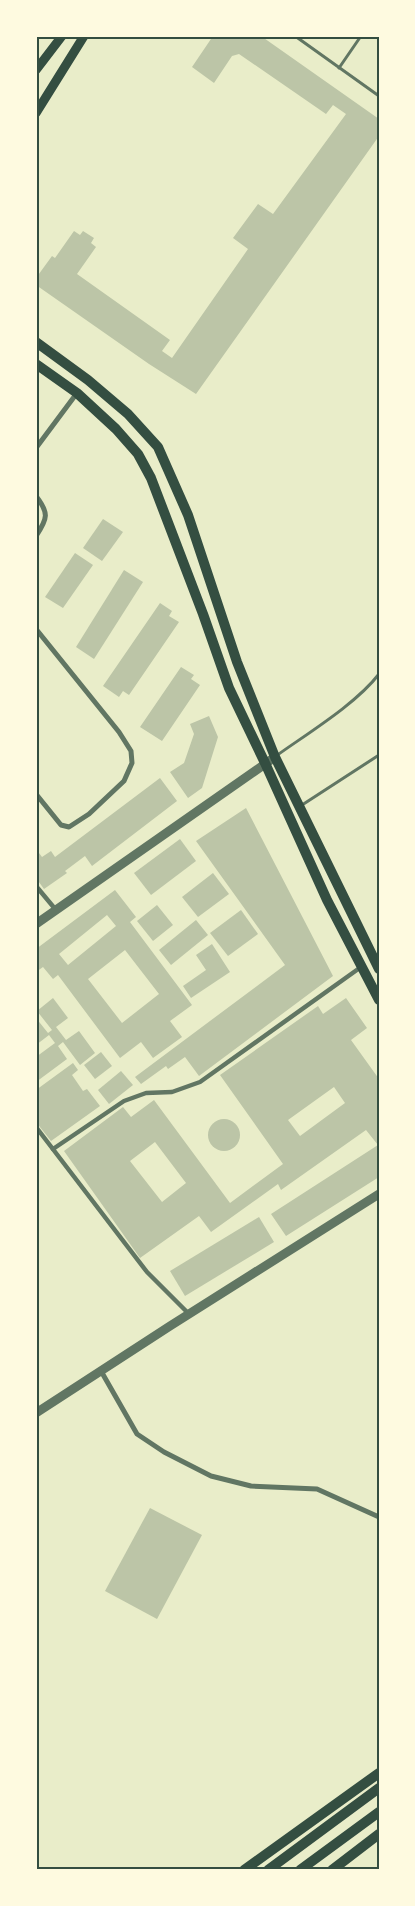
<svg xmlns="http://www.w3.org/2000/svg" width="415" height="1906" font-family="Spectral,serif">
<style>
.building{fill:#bcc5a7;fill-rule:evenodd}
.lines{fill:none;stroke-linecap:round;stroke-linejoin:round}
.service{stroke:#617663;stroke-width:3}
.pedestrian{stroke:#617663;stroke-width:4.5}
.minor{stroke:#617663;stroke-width:5}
.tertiary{stroke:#617663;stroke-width:9}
.secondary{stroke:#344e41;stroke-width:9}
.primary{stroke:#344e41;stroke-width:10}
.neatline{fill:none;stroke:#344e41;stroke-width:2}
</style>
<rect width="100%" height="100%" fill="#e9edc9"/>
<!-- building -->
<g class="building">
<polygon points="213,36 261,36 379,119 379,136 196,394 149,364 36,285 36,278 52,256 55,258 74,231 80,235 83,231 94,238 91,243 96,247 77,274 170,340 162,351 172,358 248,249 233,238 258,204 273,214 346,114 333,105 326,114 239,54 232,56 214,83 192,67"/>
<polygon points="103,519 123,532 102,561 83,548"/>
<polygon points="75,553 93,565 63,608 45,597"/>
<polygon points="124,570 143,582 94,659 76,647"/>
<polygon points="160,603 172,611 169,616 179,622 129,695 123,691 119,697 103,686"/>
<polygon points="181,667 194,675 191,679 200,685 162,741 140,727"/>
<polygon points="209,716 218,737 202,788 188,798 170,772 184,763 194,734 190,724"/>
<polygon points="160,778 177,801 92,866 85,856 65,871 67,873 44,889 36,878 36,849 42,857 51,851 55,857"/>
<polygon points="246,808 333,976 199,1076 185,1057 168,1069 166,1066 141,1084 135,1077 285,965 196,841"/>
<polygon points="180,839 196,861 151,895 134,873"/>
<polygon points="213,873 229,894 198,917 182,897"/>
<path d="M115,890l21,27 -6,5 62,83 -22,16 12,16 -29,21 -12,-16 -21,16 -62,-83 -5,4 -10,-12 -7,5v-23zM107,915l9,11 -48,39 -9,-11zM125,950l34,44 -37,29 -34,-44z"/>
<polygon points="157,905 173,925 153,941 137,921"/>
<polygon points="241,910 258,934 228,956 210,933"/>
<polygon points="196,920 208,935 171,965 159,950"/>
<polygon points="212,944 230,972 191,998 183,986 206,970 196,955"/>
<polygon points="53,998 68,1018 56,1027 66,1040 79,1031 95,1053 80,1065 63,1042 58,1046 67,1059 36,1082 36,1057 55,1043 49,1035 36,1045 36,1018 48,1033 52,1030 37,1011"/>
<path d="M346,998l21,30 -16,12 28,39v98l-93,59 -15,-22 107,-69 -12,-15 -85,60 -3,-6 -67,48 -12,-16 -59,42 -76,-107 59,-44 8,10 23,-17 76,103 53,-39 -63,-89 98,-69 5,8zM334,1087l11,16 -45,33 -12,-16zM155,1142l31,41 -24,19 -32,-41z"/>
<polygon points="101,1052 112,1066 95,1079 84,1065"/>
<polygon points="73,1063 78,1070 72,1075 83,1091 87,1089 100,1106 51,1141 36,1122 36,1090"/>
<polygon points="121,1071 133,1085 109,1104 98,1090"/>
<circle cx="224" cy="1135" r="16"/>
<polygon points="259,1217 274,1242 185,1296 170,1271"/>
<polygon points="150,1508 202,1535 157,1619 105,1591"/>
</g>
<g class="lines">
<!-- service -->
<g class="service">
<polyline points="295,36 379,96"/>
<polyline points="339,68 361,36"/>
<path d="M276,756c32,-23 80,-52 103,-82"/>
<polyline points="302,805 379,755"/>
</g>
<!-- pedestrian -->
<g class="pedestrian">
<polyline points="36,886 56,910"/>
<polyline points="36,1127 147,1272 189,1314"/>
<polyline points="53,1149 124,1101 146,1093 172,1092 200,1082 361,967"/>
</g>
<!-- minor -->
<g class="minor">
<polyline points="36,448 77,393"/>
<path d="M36,496c13,17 12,22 0,40"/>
<polyline points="36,629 119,732 131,751 132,763 124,781 89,814 69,827 61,825 36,794"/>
<polyline points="101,1371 137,1434 164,1452 211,1476 251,1486 317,1489 379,1517"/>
</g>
<!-- tertiary -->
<g class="tertiary">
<polyline points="36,924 275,757"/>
<polyline points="36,1413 170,1326 379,1194"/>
</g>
<!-- secondary -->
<g class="secondary">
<polyline points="36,70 62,36"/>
<polyline points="36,113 84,36"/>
</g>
<!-- primary -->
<g class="primary">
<polyline points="36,342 88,380 128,414 158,447 188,515 237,662 275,757 379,969"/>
<polyline points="36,364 77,393 116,429 138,454 151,478 203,614 229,688 265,763 327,900 379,1000"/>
<polyline points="244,1870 379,1773"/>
<polyline points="268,1870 379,1788"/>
<polyline points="300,1870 379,1812"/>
<polyline points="332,1870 379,1834"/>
</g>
</g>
<!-- border -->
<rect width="415" height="1906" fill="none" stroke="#fefae0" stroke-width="75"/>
<rect x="38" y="38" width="340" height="1830" class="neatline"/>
</svg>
